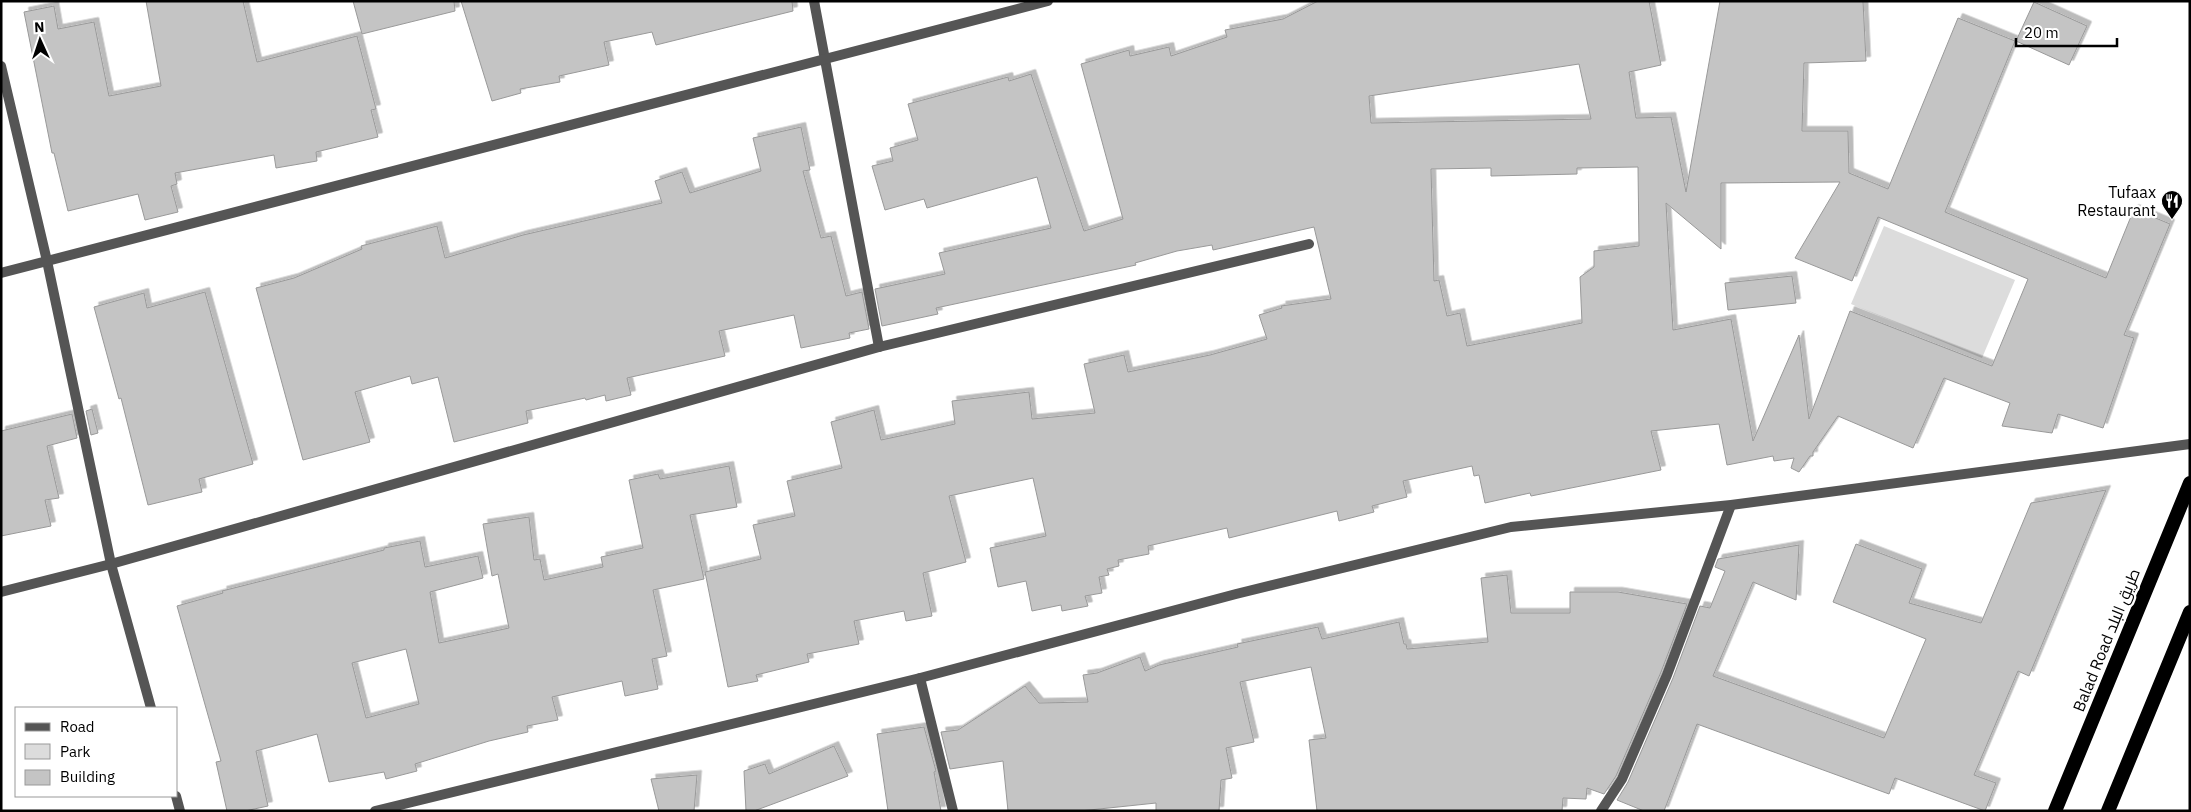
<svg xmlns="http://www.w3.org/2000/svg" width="2191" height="812" font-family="'IBM Plex Sans',Cairo,sans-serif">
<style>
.green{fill:#dcdcdc}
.building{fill:#c4c4c4;stroke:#999;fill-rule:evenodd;filter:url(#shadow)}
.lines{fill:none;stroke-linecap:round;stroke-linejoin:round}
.minor{stroke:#555;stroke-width:10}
.trunk{stroke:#000;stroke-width:14}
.labels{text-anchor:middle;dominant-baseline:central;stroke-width:4.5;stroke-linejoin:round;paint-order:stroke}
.poi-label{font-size:16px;fill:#000;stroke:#fff;text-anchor:end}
.street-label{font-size:16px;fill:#000;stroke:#fff}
</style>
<defs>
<filter id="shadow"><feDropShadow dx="4.5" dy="-4.5" stdDeviation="0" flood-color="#0004"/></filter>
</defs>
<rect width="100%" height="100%" fill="#fff"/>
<!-- green -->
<polygon class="green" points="1884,226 2015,280 1982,358 1851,304"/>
<!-- building -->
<g class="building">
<polygon points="146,1 243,1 257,62 357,36 376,109 371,110 378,137 316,152 317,161 276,168 274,155 175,173 177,184 171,186 178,212 145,220 138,194 68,211 54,153 52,153 24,12 54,6 58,29 94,22 109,96 161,86"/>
<polygon points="353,1 454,1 455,11 362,34"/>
<polygon points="461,1 792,1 793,11 656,45 652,32 604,42 609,65 559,76 560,82 520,89 521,93 492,101"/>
<path d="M1318,1h331l12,64 -32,7 7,46 35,-1 15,75 34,-191h143l3,60 -62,2 -2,68h46l1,42 39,16 70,-171 57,23 -70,171 161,66 28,-69 36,15 -46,111 10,3 -31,90 -45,-14 -6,19 -50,-7 8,-23 -66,-25 -31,70 -75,-32 -25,36v4h-3l-11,16 -8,-4 3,-10 -20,3 -1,-5 -46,9 -8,-41 -68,7 10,39 -130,26 -1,-3 -45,10 -6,-28 -5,1 -2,-10 -69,15 4,16 -35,9 2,6 -35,9 -2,-10 -108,27 -2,-10 -79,18 1,8 -31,6 1,6 -12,3 2,6 -10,2 3,16 -17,3 3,10 -26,5 -1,-6 -29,6 -6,-30 -28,6 -8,-39 56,-12 -13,-58 -84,18 17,66 -43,11 9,43 -26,5 -2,-10 -50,10 5,23 -52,10 2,8 -53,13 2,6 -30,6 -23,-115 56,-13 -8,-34 42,-9 -8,-35 55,-13 -11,-46 43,-12 7,30 74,-16 -3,-23 77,-9 3,27 63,-6 -11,-49 40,-9 4,17 82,-17 57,-16 -8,-24 23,-7 -1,-2 50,-7 -17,-72 -101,23 -1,-5 -35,6 -42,12 1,2 -200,43 2,6 -56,12 -7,-37 70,-15 -6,-21 112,-25 -14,-51 -110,31 -3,-9 -39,11 -13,-44 21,-5 -3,-13 28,-8 -10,-36 100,-27 1,4 22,-7 53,157 39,-12 -42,-155 48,-14 1,6 39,-9 2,9 56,-19 -2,-7 58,-11zM1579,64l12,55 -220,4 -2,-27zM1638,167l1,79 -45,5v16l-14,10 2,46 -115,23 -7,-33 -13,3 -8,-36 -5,1 -3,-112 60,-1v8l86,-2v-6zM1840,182l-45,76 57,23 26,-64 150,62 -36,87 -142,-55 -41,108 -10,-84 -46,106 -22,-122 -58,11 -7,-127 55,46v-66z"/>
<polygon points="2034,2 2087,26 2069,65 2016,41"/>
<polygon points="801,127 810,170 803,171 821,238 831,236 846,296 862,292 869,329 849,333 850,338 801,348 794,315 719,331 725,356 627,378 631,395 606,401 605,395 586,400 585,398 526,411 528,423 454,442 438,377 412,384 410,376 355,392 370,442 303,460 256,288 294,278 362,249 361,246 437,226 445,258 523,235 662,203 655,181 682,172 690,193 761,171 753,138"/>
<polygon points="1792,276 1796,303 1728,310 1725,283"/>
<polygon points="205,292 253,464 199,479 202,492 148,505 121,398 119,399 94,307 144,293 147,308"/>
<polygon points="92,409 98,433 91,435 86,411"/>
<polygon points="72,414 77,438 47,446 59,498 45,500 51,526 1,536 1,431"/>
<path d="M729,466l8,41 -47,8 14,64 -51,11 14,66 -15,3 6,30 -33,7 -3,-15 -70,16 6,23 -31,6 1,6 -39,9 -74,23 2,7 -31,8 -2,-7 -55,10 -12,-48 -61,17 12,55 -23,5h-18l-11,-49 5,-1 -44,-155 46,-13 -1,-2 162,-41v-2l36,-7 5,26 53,-11 5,22 -53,14 9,51 70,-15 -11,-54 -6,2 -9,-52 46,-7 5,43 6,-1 4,21 59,-13 -2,-10 42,-9 -14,-68 29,-6 2,5zM406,649l13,55 -53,14 -14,-55z"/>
<polygon points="2106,490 2029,676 2018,671 1974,775 1996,783 1985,811 1895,778 1889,794 1697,724 1664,811 1644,811 1617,800 1628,782 1673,678 1700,606 1710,608 1725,571 1715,567 1718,559 1799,545 1796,600 1753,582 1713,676 1884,738 1926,639 1833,602 1856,544 1922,569 1909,603 1981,623 2031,503"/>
<polygon points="1507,575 1511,613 1570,613 1570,592 1618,592 1687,604 1661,672 1616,776 1604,794 1587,788 1586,799 1563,798 1562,811 1317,811 1309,740 1326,738 1311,667 1240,682 1254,742 1226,748 1232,778 1221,780 1219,811 1156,811 1156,803 1080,811 1008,811 1003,761 950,769 941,732 958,730 1025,686 1039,703 1088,702 1083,675 1097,673 1140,657 1145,671 1159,665 1238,647 1237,644 1318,627 1322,639 1399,622 1404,644 1406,644 1407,649 1488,642 1481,578"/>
<polygon points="924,727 936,771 934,772 941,811 888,811 877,734"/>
<polygon points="834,746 848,776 754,811 746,811 744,771 765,764 769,774"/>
<polygon points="697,775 694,811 659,811 651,779"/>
</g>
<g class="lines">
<!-- minor -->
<g class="minor">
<polyline points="814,1 879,347"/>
<polyline points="1,66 47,261 111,564 151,708"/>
<polyline points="1,273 1048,1"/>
<polyline points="1,592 111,564 879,347 1309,244"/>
<polyline points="920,678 953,811"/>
<polyline points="176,796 180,811"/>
<polyline points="375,811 920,678 1236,594 1511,527 1731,505 2190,444"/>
<polyline points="1601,811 1622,779 1667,675 1731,505"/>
</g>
<!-- trunk -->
<g class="trunk">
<polyline points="2055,811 2190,483"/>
<polyline points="2108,811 2190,612"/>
</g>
</g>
<!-- icons -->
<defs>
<g id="restaurant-pin" transform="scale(1.125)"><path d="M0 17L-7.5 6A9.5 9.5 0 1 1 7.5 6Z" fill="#000" stroke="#fff"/><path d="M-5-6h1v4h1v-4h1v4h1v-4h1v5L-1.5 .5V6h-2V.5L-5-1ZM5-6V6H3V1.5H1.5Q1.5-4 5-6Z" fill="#fff"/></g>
</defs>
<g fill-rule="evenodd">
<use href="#restaurant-pin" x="2172" y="201"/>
</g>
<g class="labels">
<!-- poi labels -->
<g class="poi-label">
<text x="2156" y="192">Tufaax<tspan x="2156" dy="18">Restaurant</tspan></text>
</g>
<!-- street labels -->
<g class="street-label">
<text transform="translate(2106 640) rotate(-68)">Balad Road طريق البلد</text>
</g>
</g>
<!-- border -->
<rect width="2191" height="812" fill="none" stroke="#000000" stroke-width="5"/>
<!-- legend -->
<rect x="15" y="707" width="162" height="90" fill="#ffffff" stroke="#999999"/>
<rect x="25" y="723" width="25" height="8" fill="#555555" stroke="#999999"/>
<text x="60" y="732" font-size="15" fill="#000000">Road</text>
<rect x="25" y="744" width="25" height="15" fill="#dcdcdc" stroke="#999999"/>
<text x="60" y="757" font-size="15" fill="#000000">Park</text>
<rect x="25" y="770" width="25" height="15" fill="#c4c4c4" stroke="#999999"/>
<text x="60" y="782" font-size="15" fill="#000000">Building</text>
<!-- north arrow -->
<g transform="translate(40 40) rotate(357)" stroke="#ffffff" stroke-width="4" paint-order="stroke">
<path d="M0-4L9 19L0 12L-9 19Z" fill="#000000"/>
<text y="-8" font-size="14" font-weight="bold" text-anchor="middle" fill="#000000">N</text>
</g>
<!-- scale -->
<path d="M2016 38v8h101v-8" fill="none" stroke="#000000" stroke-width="2.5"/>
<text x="2024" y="38" font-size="15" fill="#000000" stroke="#ffffff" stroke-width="4" paint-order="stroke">20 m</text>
</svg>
